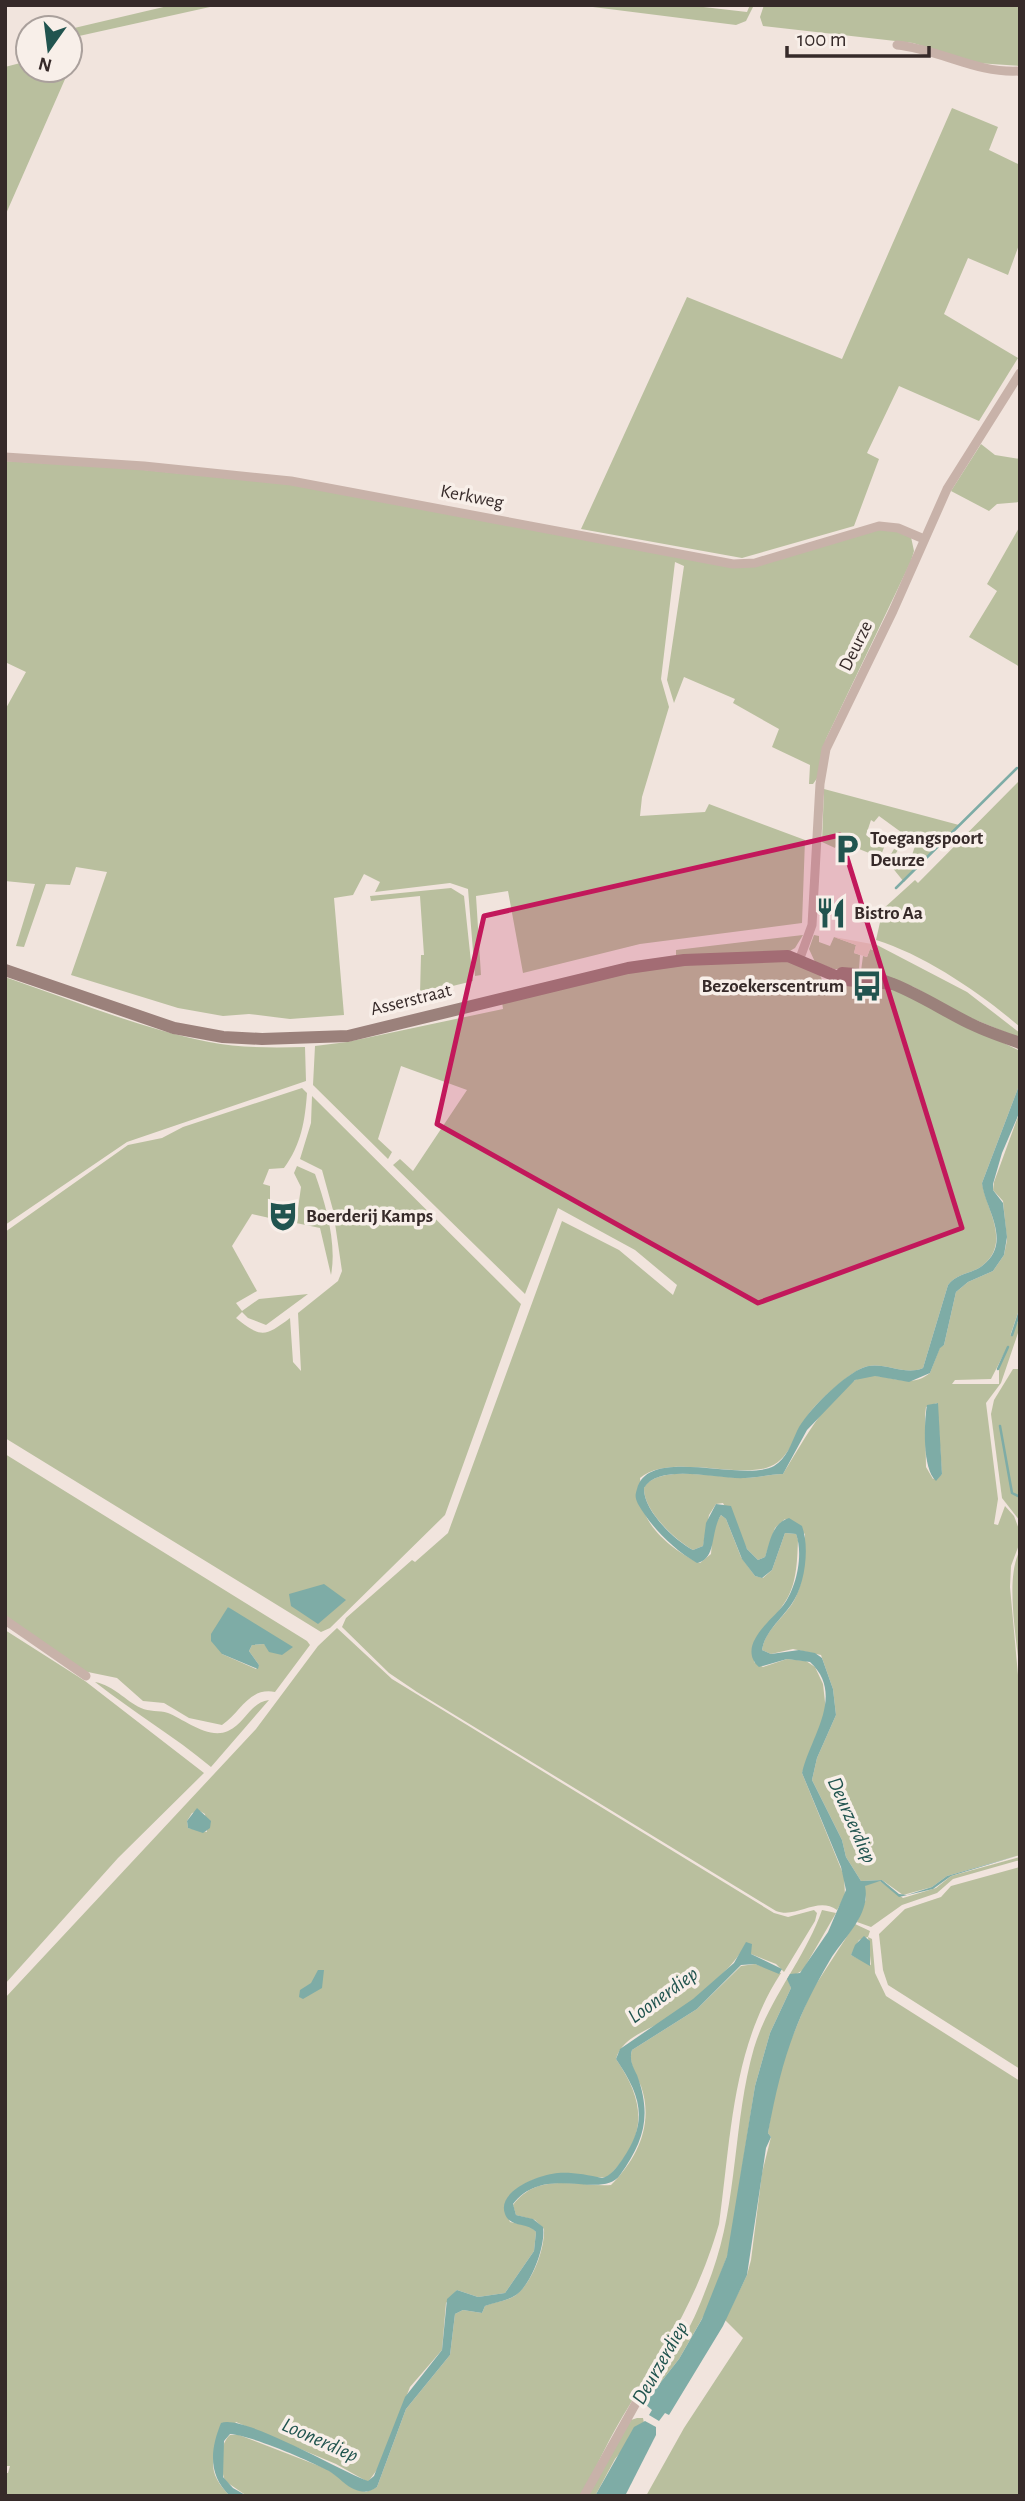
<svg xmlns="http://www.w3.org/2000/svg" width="1025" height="2501" font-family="'Alegreya Sans',sans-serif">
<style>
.green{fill:#b9bf9e;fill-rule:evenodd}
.plaza{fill:#e8d2c5}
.water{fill:#7eaca6}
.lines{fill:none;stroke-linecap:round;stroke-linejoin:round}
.stream{stroke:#7eaca6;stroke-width:2.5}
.minor{stroke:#c8b2a9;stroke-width:9}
.secondary{stroke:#9b817b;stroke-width:12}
.marked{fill:#c2185b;fill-opacity:0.2;stroke:#c2185b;stroke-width:5;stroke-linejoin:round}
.labels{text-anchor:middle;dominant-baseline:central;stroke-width:7;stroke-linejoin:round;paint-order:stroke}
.street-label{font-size:19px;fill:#362a29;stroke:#f8efe9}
.poi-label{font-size:19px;font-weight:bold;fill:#362a29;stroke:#f8efe9;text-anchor:start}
.water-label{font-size:21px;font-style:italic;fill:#21544f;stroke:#f8efe9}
</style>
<rect width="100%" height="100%" fill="#f1e4dd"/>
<!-- green -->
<g class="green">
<polygon points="172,5 219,5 70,38 70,29"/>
<polygon points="577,5 686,5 747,12 750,5 754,5 746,21 736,25"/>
<polygon points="764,5 1020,5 1020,66 977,63 913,43 763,26 760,17"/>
<polygon points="28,61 28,70 69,70 5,216 5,67"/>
<polygon points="952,108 998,127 989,150 1020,165 1020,242 1008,275 968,258 944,314 1018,358 979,421 899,386 867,453 879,459 854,526 742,558 581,529 687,297 842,359"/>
<polygon points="981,444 995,455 1020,459 1020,502 997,504 989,511 951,491"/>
<polygon points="5,461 124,468 287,484 735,566 876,529 894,529 911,537 914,551 911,561 826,739 818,777 813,784 809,784 810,765 772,747 779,729 733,703 735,699 684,677 674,703 667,680 684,566 675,562 661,679 669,707 642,797 640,816 705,812 709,804 805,840 802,923 640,944 523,973 508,891 476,896 481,975 475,976 468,889 450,883 375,892 380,882 364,874 353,895 334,898 344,1015 290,1019 249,1014 223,1016 178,1008 71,975 107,872 76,867 70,885 46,884 24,947 16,946 35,884 5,881 5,710 26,672 5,662"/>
<polygon points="1020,526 1020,667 969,637 997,591 987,584"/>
<path d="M1020,780v247c-38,-33 -95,-72 -144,-87l7,-31 32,-29 3,3z"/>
<polygon points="824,789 959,825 904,882 887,861 894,849 898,850 894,856 903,861 907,856 911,858 916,843 879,816 874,822 871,820 866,835 880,845 884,840 886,842 879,861 872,862 874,855 839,841 835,848 822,842"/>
<polygon points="451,888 464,896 473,981 420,994 421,955 424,955 420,896 371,901 370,896"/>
<polygon points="803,935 795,948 788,952 676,955 676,950"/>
<polygon points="814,935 819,936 819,942 830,946 834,937 856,945 854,953 860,955 859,970 834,969 815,962 809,949"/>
<polygon points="877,945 967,992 1020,1033 1020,1038 961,1014 914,987 861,971 863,956 867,957 870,949 876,951"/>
<path d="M788,961l32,14 2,5 34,5 1,3 38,2 125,61v32l-38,100c4,26 30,60 0,83 -11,8 -25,7 -34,19l-25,83c-20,9 -43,-10 -63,1 -15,8 -43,33 -52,46 -12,18 -19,47 -42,53 -34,9 -98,-14 -126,10 1,11 1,24 4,33 7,22 36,44 56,52l11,-9 2,-26 8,-13 5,4 15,38 14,19 8,2 9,-8 13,-37 11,1 2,6c-1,23 -1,46 -15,65 -17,27 -28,19 -29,57l9,5 24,-8 19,2 9,6 8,17 3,27 -24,62 42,103 1,20 -8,14c-20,-14 -40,9 -61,1l-359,-219 -28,-19 -47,-46 4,-9 66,-58 3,2 33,-29 114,-312 57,29 54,45 4,-10 -42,-35 -77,-42 -33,86 -132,-129 7,-6 13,12 54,-81 -66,-24 -23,73 14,13 -4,7 -75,-74 2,-39 32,-4 156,-33 -1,-7 90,-22 78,-15z"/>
<path d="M5,977c67,23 134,51 204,65 31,6 64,6 96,5l1,34 -179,61 -122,83z"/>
<path d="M302,1088l5,5c-2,28 -6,52 -23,75l-15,1 -6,15 7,2v29l4,1v3l-22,-5 -20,32 25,45 -21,12 6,8 17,-12 49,-5 -42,31 -18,-7 -6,-6 -6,6c25,20 29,19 54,0l3,44 8,9 -3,-58 40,-32 4,-10 -9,-61 -11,-40 -22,-11 11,-36 1,-27 209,208 -76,211 -115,113 -9,4 -316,-194v-206l123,-87 34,-7 21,-11z"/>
<path d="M1020,1111v196l-10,29 10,-18v9l-19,56 -15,20 12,96 -4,25 4,1 7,-19 9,10 6,16v10l-9,24 -1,21 10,110v158l-73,21 -15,11 -29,8 -21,-15 -21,1 -15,-24 -4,-17 -30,-60 5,-22 19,-43 -3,-26 -12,-34 -28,-6 -22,5 -9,-4c3,-19 19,-30 30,-46 13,-20 12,-47 13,-70l-20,-15 -10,9 -10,29 -7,3 -11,-11 -24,-46 -7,1 -7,11 -6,31 -10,4c-18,-10 -50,-40 -49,-62 14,-25 77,-9 101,-10 13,0 26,-4 38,-4 16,-25 52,-94 84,-98 23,-2 42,14 63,-3l10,-26 4,-2 12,-53 12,-10 25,-11 11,-16 3,-15 -4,-39 -10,-11 1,-8zM1008,1346l-9,23v15h-47l3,-4 36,-1zM937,1403l5,71 -9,5 -7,-12 -1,-52 1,-8z"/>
<path d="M297,1166l18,8c11,31 22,70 16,101l-11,-47 -24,-5 5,-36 -7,-14z"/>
<polygon points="1013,1369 1020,1369 1020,1521 1002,1498 991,1414 994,1400"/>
<path d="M5,1454l302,187 3,4 -35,47c-26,-5 -34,20 -53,33l-33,-7 -25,-15 -21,-2 -26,-23 -34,-7 -78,-55zM228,1607l54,48 -18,-11 -12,1 -3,6 10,14 -3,4 -34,-15z"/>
<path d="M1020,1550v128c-2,-35 -16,-98 0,-128z"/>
<path d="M337,1628l55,51 382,234 14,4 26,-7 3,3 -2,8 -31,51 -8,-8 -25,-10 -5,-11c-9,22 -52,58 -72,72 -18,13 -52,20 -58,44 30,44 32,78 -8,118 -15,2 -30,-4 -45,-3 -21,0 -53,11 -59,34l6,14 20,4 6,6 -2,19 -29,42 -27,4 -21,-7 -11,13 -4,47 -32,37 -31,80 -11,15 -32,-18 -100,-42c-21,28 -36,44 -6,74h-225v-23h3l2,-7h-5v-468l251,-269 62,-83zM200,1811l5,3 2,18 -19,-4 -1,-7 5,-8z"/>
<polygon points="5,1630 85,1681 204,1773 118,1858 5,1984"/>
<path d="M95,1682c20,4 29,18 46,26 8,4 18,2 27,5 16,6 40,27 60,18 18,-8 21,-28 41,-31l-58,67c-37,-31 -78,-55 -116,-85z"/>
<polygon points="1020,1857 1020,1860 953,1879 937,1893 902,1905 871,1927 857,1922 866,1899 864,1887 868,1882 880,1881 903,1898 936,1888 951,1876"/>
<polygon points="1020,1867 1020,2069 888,1985 883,1970 879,1934 905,1909 941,1897 951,1886"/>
<path d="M822,1910l14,3 -33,57 -15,9 3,9 -21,45 -15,53 -26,165 -22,59 -28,49 -22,28 -4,1 3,-8 -6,10 -3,-1c10,-15 21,-28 31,-43 15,-21 25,-49 34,-73 26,-71 21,-152 42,-225 15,-50 51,-89 68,-138z"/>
<polygon points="855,1924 870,1931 868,1937 859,1940 851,1955 871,1965 868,1937 872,1939 875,1973 886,1996 1020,2081 1020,2496 646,2496 684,2428 743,2338 725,2320 747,2275 751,2260 762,2173 771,2137 768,2133 774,2092 780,2066 811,1992"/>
<path d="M755,1964l26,9c-49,75 -50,165 -62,251 -21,73 -51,119 -90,182 -18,28 -32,60 -48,90h-334l-22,-15c-5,-13 -6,-37 5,-46h9l88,34 28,20 11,3 11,-5 29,-78 44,-54 5,-41 8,-4 19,3 3,-7c10,-4 23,-5 31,-11 17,-13 29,-47 28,-66l-9,-9 -19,-5 -3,-10c25,-34 64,-18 98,-20 27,-27 43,-62 30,-99 -5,-11 -13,-24 -9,-36l65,-41 44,-43z"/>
<polygon points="637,2418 643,2418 644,2423 615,2459 595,2496 587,2496 631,2420"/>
</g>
<!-- plaza -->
<polygon class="plaza" points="834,937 877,945 876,951 870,949 867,957 854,953 856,945"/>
<!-- water -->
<g class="water">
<path d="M1020,1083v28l-18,42 -9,31v6l10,13 4,34 -3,18 -11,16 -25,11 -12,10 -12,53 -4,3 -10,25 -21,9 -34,-6 -20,4 -48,50 -24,44c-12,0 -25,4 -38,4 -24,2 -86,-16 -101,10 -1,22 30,52 49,62l10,-4 3,-23 10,-19 15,2 16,43 11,11 7,-3c5,-15 7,-34 24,-39l13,8c8,22 3,60 -11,79 -10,14 -26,27 -29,45l9,4 28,-4 16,3 7,5 11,31 3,26 -19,43 -5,22 30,60 4,17 15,24 21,-1 17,14 8,1 25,-8 15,-11 73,-21 -69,21 -18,13 -34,8 -19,-16 -15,5c6,29 -21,51 -35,74 -36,61 -49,103 -62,173l3,4 -5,11 -19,127 -24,51 -54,89 -4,-2 -6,8 -10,-6 3,-5 -6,-5 3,-13 8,-5 22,-28 23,-40 25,-63 28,-170 15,-53 21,-45 -4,-9 3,-5 10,-1 28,-41 18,-42 -5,-23 -39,-94c8,-36 44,-78 8,-111l-23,-3 -28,8c-22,-20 10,-45 22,-59 15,-17 23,-53 15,-74l-11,-1 -13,37 -10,8 -7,-2 -13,-17 -16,-40 -5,-4c-11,17 -4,44 -24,48 -24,-14 -45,-35 -59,-59 -3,-6 -3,-9 -1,-15 11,-44 106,-6 137,-23 13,-8 17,-22 23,-35 10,-20 43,-52 63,-62 20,-11 43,8 63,-1l25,-83c9,-12 23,-11 34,-19 32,-24 2,-59 0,-83z"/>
<path d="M938,1403l4,71 -6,7c-14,-12 -12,-59 -9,-76z"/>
<polygon points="324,1584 346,1600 318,1624 291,1606 289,1594"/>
<polygon points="228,1607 293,1647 282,1655 269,1652 264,1644 252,1645 249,1651 259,1665 258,1669 222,1654 211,1641 211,1634"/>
<polygon points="197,1808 211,1821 210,1828 203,1833 188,1828 187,1821"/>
<polygon points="864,1936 870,1941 870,1966 851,1955 855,1945"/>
<path d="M746,1942l6,2 -1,10 31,15 -3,5 -24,-10 -14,1 -44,44 -65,41c-3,9 1,17 5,25 15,41 7,66 -17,100 -18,26 -75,-13 -107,29l3,11 17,4 10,8c3,17 -11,57 -27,68 -9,6 -21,7 -31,11l-3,7 -19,-3 -8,4 -5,41 -44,54 -29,78c-7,5 -13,6 -21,3 -11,-4 -17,-13 -27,-19 -21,-11 -76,-35 -99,-37l-6,7 -1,36 10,11 14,8h-17c-22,-21 -20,-46 -9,-73 23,-9 121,49 147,58l6,-5 31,-79 37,-47 5,-51 10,-9 21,7 27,-4 29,-42 2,-19c-9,-10 -26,-4 -31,-18 -9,-24 37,-40 53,-41 14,-1 30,2 44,5 9,-2 14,-10 20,-18 27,-39 19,-64 -6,-101l4,-10 73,-50 41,-36z"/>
<polygon points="318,1970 324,1970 322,1988 303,1999 299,1997 300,1990 311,1983"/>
<polygon points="645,2421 656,2427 656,2435 625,2496 595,2496 634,2427"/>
</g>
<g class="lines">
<!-- stream -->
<g class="stream">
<polyline points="896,888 1017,768"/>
<polyline points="1012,1335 1020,1311"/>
<polyline points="998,1369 1008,1347"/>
<polyline points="1000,1426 1012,1493 1020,1497"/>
</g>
<!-- minor -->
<g class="minor">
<path d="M897,45c42,4 80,29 123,26"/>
<polyline points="5,457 144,466 291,481 733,564 755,563 879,526 898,528 924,539"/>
<polyline points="800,958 812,925 820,784 826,749 893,611 947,489 1020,373"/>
<polyline points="5,1620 86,1676"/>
<polyline points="584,2496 636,2403"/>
</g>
<!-- secondary -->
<g class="secondary">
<polyline points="5,970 174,1028 223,1037 262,1039 348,1036 628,968 684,960 788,956 845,980 892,984"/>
<path d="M842,973c48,1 85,29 127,50 16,8 34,14 51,20"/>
</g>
</g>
<!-- marked area -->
<path class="marked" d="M840,835l122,393 -204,75 -321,-179 47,-208z"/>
<!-- icons -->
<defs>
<g id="parking-bare" transform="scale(2.415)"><path d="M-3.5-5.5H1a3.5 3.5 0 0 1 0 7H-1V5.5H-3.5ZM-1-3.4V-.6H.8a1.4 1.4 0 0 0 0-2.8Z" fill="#21544f" stroke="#f8efe9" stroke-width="2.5" paint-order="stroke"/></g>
<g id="restaurant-bare" transform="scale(2.415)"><path d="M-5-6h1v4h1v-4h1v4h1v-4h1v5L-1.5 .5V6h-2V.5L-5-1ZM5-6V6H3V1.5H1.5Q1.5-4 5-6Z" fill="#21544f" stroke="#f8efe9" stroke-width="2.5" paint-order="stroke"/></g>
<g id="bus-bare" transform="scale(2.415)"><path d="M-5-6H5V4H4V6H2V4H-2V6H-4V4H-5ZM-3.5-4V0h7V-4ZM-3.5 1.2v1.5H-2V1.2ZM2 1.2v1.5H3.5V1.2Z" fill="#21544f" stroke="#f8efe9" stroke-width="2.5" paint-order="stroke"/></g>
<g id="theatre-bare" transform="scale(2.415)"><path d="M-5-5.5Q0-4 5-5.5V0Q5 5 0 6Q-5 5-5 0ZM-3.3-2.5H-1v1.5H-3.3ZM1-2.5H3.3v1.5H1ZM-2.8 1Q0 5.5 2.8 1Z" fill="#21544f" stroke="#f8efe9" stroke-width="2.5" paint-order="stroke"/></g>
</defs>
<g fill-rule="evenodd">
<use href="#parking-bare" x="847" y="849"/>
<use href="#restaurant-bare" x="831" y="913"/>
<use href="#bus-bare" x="867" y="986"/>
<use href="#theatre-bare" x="283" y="1216"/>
</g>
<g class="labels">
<!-- street labels -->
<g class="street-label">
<text transform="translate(472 497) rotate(11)">Kerkweg</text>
<text transform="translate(856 646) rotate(-64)">Deurze</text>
<text transform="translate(411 1000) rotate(-14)">Asserstraat</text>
</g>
<!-- poi labels -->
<g class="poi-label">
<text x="870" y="838">Toegangspoort<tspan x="870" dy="22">Deurze</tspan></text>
<text x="854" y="913">Bistro Aa</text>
<text x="844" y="986" text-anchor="end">Bezoekerscentrum</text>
<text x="306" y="1216">Boerderij Kamps</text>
</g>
<!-- water labels -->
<g class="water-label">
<text transform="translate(852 1820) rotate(66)">Deurzerdiep</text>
<text transform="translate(663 1995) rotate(-36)">Loonerdiep</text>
<text transform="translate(660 2363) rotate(-60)">Deurzerdiep</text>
<text transform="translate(320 2440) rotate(24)">Loonerdiep</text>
</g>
</g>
<!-- border -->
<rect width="1025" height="2501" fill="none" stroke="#362a29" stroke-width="14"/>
<!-- north arrow -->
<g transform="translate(49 49) rotate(194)"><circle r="33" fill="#f8efe9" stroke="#aaa09c" stroke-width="2"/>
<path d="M0-5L12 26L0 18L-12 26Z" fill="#21544f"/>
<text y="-10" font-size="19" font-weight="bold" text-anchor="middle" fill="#362a29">N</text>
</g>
<!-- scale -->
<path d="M787 46v10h142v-10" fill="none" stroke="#362a29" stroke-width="3.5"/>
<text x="797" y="46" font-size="21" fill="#362a29" stroke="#f8efe9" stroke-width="5" paint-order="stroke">100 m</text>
</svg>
